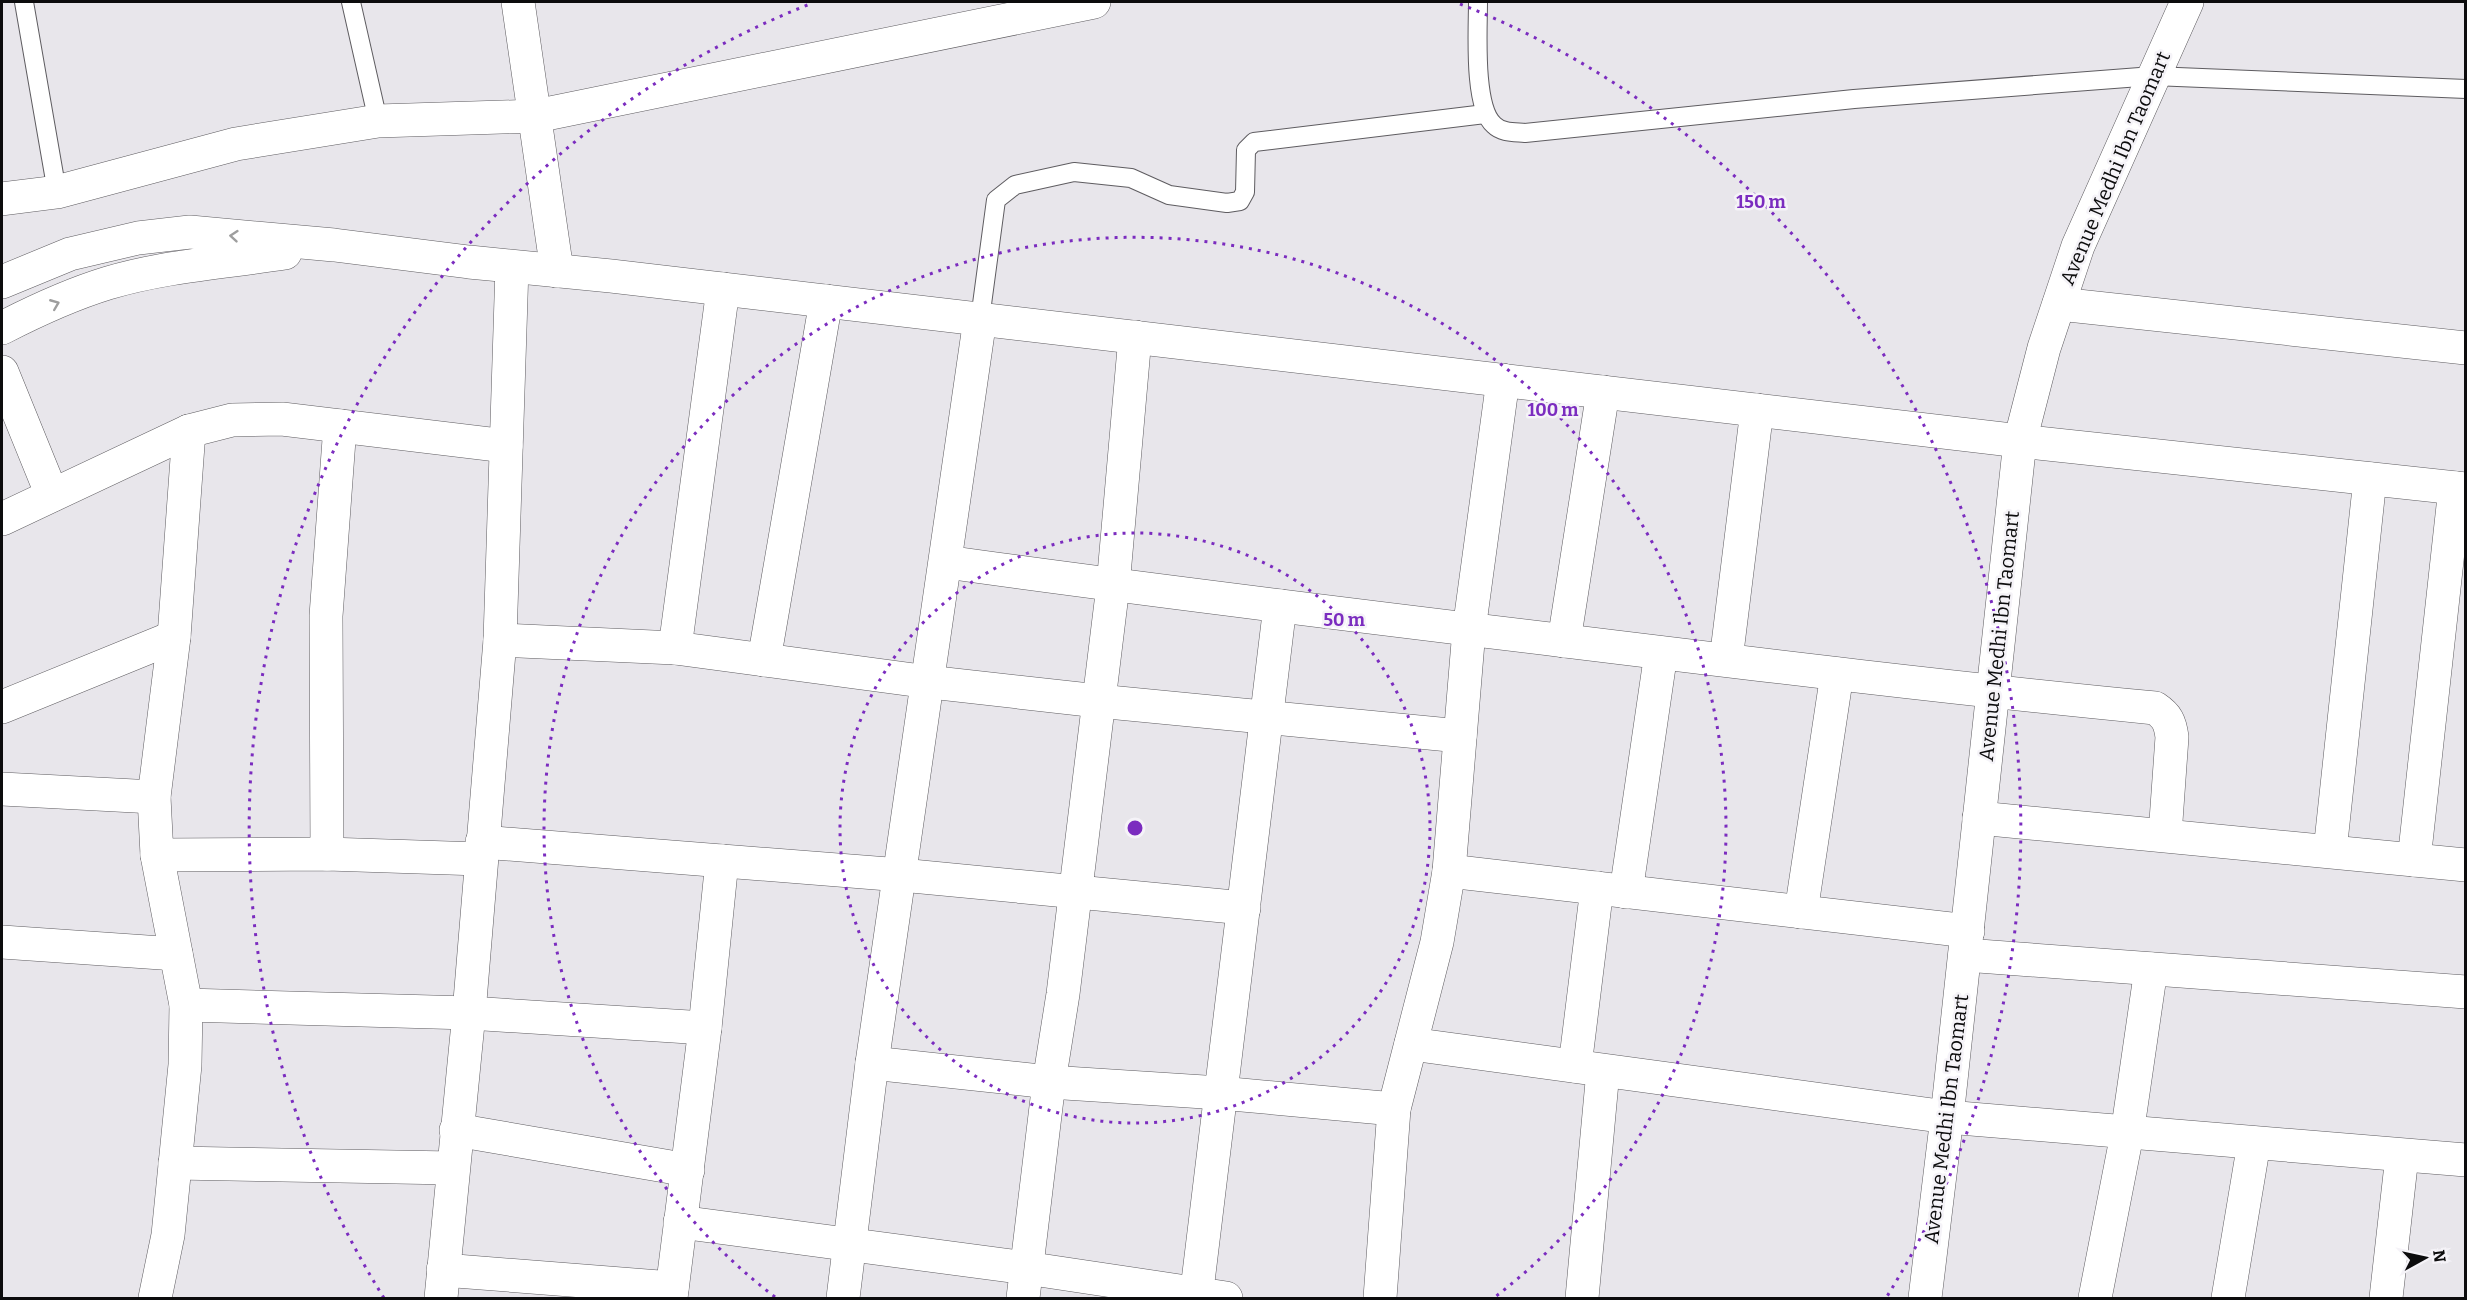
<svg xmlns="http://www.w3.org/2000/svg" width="2467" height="1300" font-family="Bitter,serif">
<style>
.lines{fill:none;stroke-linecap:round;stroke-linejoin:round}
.service-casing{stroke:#5e5c60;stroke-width:20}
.minor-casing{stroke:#5e5c60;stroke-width:34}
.secondary-casing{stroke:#5e5c60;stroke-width:34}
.service{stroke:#fff;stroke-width:18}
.minor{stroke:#fff;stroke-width:33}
.secondary{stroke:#fff;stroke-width:33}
.oneway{stroke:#9e9e9e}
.ring{fill:none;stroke:#7b2cbf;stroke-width:3;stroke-dasharray:3 6}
.labels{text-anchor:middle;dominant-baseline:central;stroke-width:5;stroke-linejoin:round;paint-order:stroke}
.street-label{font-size:20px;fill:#0c0c0d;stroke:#f5f3f8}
.centre{fill:#7b2cbf;stroke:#f5f3f8;stroke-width:3}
.ring-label{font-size:18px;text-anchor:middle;font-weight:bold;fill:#7b2cbf;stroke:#f5f3f8;stroke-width:5;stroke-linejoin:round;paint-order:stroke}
</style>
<rect width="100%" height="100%" fill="#e8e6eb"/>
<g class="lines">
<!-- service casing -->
<g class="service-casing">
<g id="service">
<polyline points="24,2 57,192"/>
<polyline points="351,2 378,121"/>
<path d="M1478,2c0,27 -5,105 16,123 8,8 20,7 31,8l329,-34 299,-23 313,13"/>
<polyline points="980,319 996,200 1015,185 1074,172 1131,178 1169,195 1227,203 1240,201 1245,192 1246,150 1254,142 1485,114"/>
</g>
</g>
<!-- minor casing -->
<g class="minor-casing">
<g id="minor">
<polyline points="518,2 557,271"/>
<polyline points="2,199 57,192 236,144 378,121 536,116 1094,2"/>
<polyline points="2059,304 2466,348"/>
<polyline points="2,372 52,495"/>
<polyline points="2,519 189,431 232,420 282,419 506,446"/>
<path d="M946,562c206,29 413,54 620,79 196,24 392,48 589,67 12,8 15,14 17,29l-7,98"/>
<polyline points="500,640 675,648 929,682 1098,701 1460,736"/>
<polyline points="1564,641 1603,392"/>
<polyline points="675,648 723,289"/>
<polyline points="764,660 826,301"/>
<polyline points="1726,660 1757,410"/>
<polyline points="2,707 174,637"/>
<polyline points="2,789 154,797"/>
<polyline points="1979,818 2466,865"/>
<polyline points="482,842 901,875 1244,908"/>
<polyline points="2330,851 2370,479"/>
<polyline points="327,854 326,616 340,426"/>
<polyline points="157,855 327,854 480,859"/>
<polyline points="2414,860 2455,488"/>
<polyline points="1449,871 1968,931"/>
<polyline points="1626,892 1661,653"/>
<polyline points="1801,912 1837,674"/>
<polyline points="2,942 176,954"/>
<polyline points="1965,955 2466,992"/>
<polyline points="186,1005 469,1013 705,1028"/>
<polyline points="1411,1044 1947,1117 2466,1160"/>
<polyline points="872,1063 1049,1082 1220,1093 1394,1109"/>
<polyline points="1575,1066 1597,888"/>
<polyline points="456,1130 688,1170"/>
<polyline points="175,1163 453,1168"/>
<polyline points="680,1222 1026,1268 1226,1298"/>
<polyline points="443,1270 672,1288"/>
<polyline points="155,1298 168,1235 185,1065 186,1005 157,855 154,797 174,637 189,431"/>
<polyline points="441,1298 469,1013 500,640 512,267"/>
<polyline points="671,1298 705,1028 722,861"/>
<polyline points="843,1298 872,1063 980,319"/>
<polyline points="1023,1298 1049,1082 1063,994 1113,586 1135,337"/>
<polyline points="1196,1298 1280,606"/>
<polyline points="1380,1298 1394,1109 1437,942 1449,871 1469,630 1503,380"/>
<polyline points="1582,1298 1603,1071"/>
<polyline points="1925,1298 1947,1117 2020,441 2044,348 2078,246 2187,2"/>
<polyline points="2095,1298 2127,1134 2151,969"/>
<polyline points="2228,1298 2254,1143"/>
<polyline points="2386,1298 2402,1156"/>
</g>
</g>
<!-- secondary casing -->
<g class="secondary-casing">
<g id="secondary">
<polyline points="2,282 70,254 138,238 190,232 334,245 469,262 611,276 2020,441 2466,489"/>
<path d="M2,328c33,-17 70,-34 106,-45 57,-17 118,-21 177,-30"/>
</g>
</g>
<!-- service -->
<use href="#service" class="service"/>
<!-- minor -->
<use href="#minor" class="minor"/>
<!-- secondary -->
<use href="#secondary" class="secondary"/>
</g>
<!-- one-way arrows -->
<defs><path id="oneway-chevron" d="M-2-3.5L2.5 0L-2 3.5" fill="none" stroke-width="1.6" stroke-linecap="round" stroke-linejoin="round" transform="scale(1.5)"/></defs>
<g class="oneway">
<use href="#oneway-chevron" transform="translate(234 236) rotate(-175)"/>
<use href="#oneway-chevron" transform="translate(55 304) rotate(-22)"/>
</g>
<!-- distance rings -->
<g class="ring">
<circle cx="1135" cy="828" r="295"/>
<path d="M775 1297A591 591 0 1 1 1495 1297"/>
<path d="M384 1298A886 886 0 0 1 810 4M1460 4A886 886 0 0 1 1886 1298"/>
</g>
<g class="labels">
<!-- street labels -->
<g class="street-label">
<text transform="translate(2115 168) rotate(-67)">Avenue Medhi Ibn Taomart</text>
<text transform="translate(1999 636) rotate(-84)">Avenue Medhi Ibn Taomart</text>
<text transform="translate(1946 1119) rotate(-83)">Avenue Medhi Ibn Taomart</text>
</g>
</g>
<circle cx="1135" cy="828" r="9" class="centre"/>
<g class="ring-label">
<text x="1761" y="208">150 m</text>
<text x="1553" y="416">100 m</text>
<text x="1344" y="626">50 m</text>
</g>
<!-- border -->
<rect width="2467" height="1300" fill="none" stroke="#0c0c0d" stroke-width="6"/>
<!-- north arrow -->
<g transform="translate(2425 1258) rotate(82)" stroke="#f5f3f8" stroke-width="4.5" paint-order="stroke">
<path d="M0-4.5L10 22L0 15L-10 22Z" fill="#0c0c0d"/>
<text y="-9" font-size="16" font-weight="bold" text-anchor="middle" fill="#0c0c0d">N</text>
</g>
</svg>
